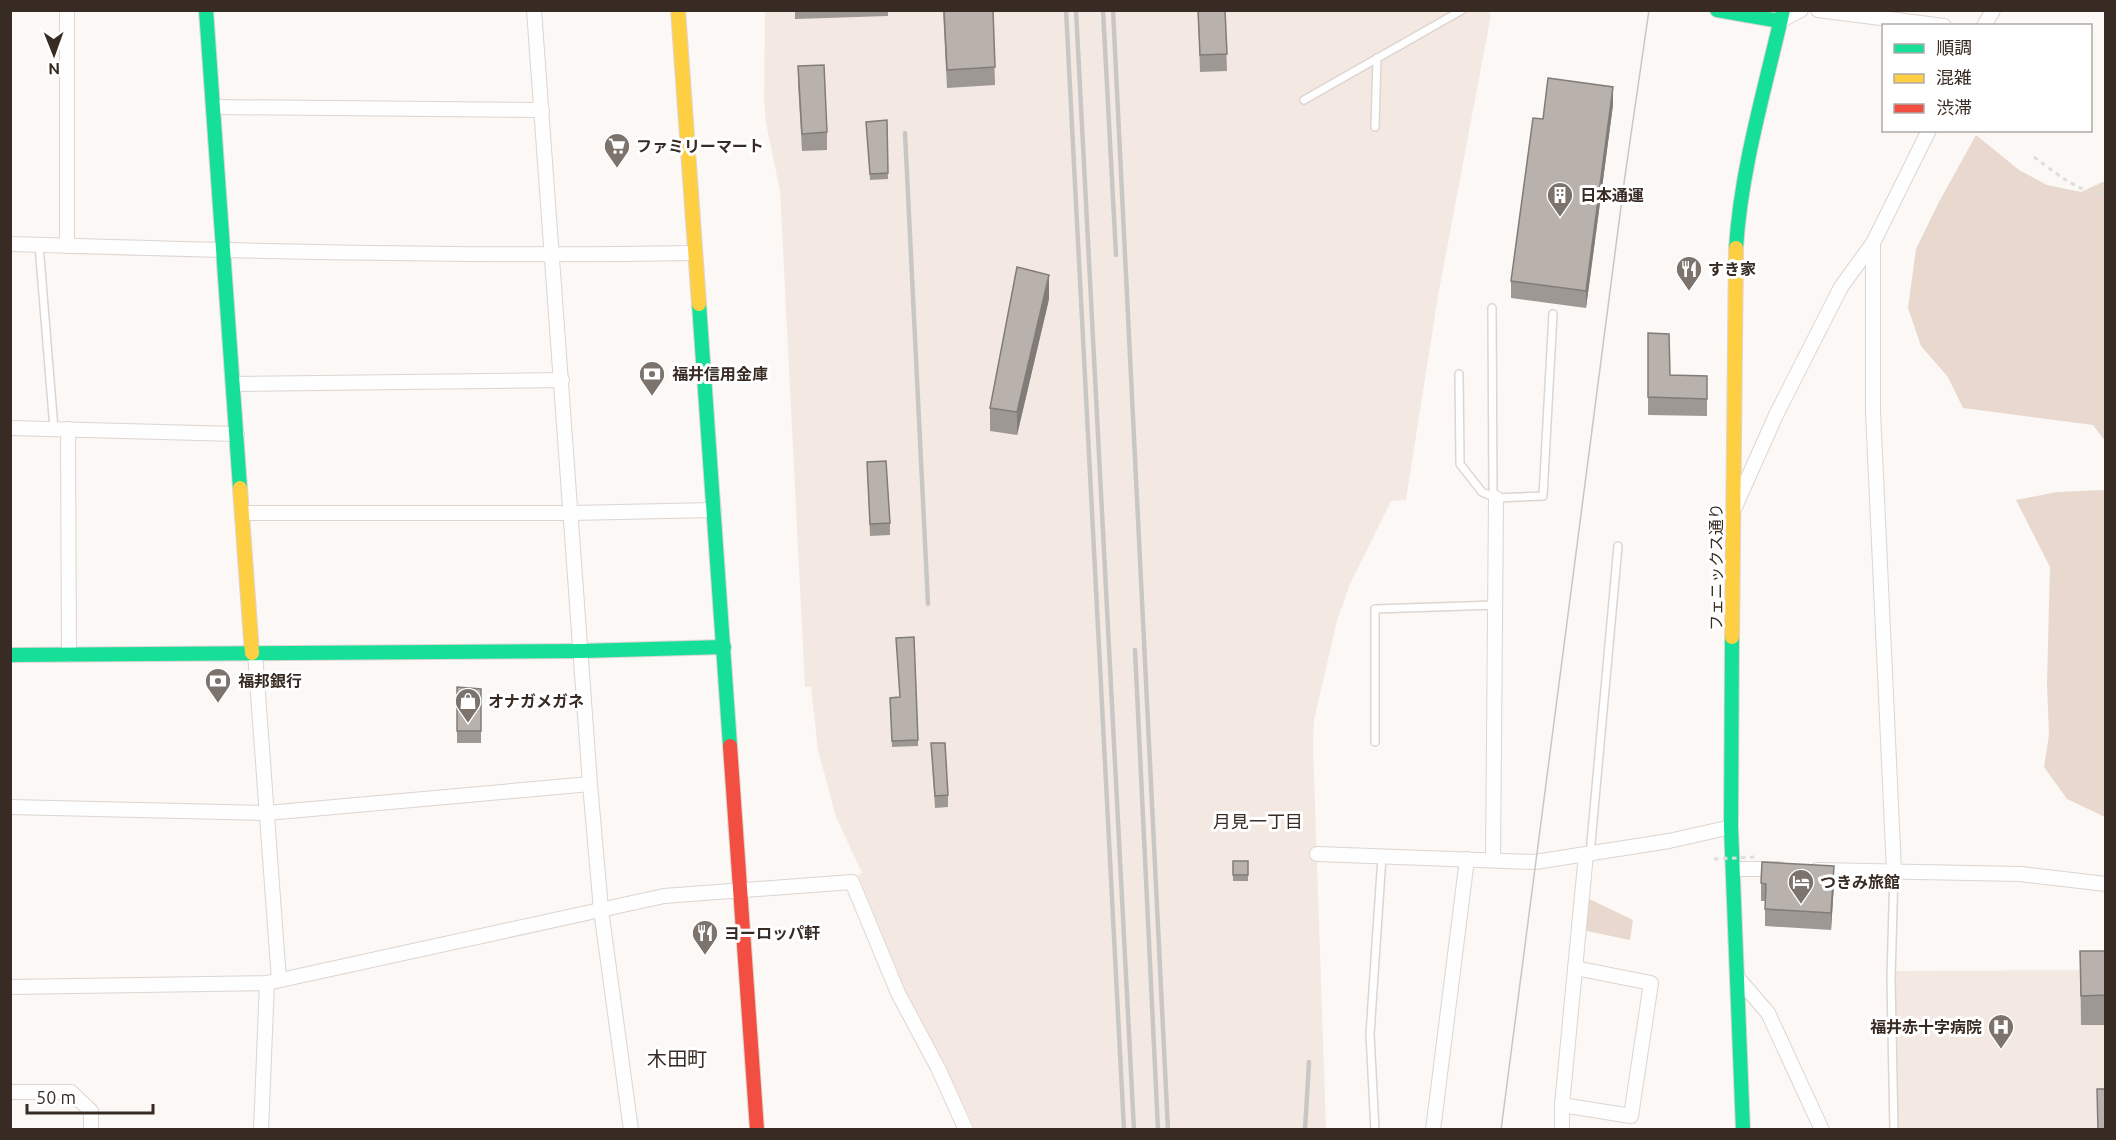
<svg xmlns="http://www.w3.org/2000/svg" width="2116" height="1140" font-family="Ubuntu,'Noto Sans JP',sans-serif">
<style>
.built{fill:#f4e9e2}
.green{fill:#e8d8cd}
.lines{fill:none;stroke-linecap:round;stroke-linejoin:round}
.lane-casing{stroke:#ddd5d0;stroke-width:10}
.street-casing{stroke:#ddd5d0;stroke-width:16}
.fast-casing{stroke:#ddd5d0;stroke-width:16}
.slow-casing{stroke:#ddd5d0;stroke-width:16}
.jam-casing{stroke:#ddd5d0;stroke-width:16}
.path{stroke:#dfdedc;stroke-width:3;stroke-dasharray:4.5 4.5;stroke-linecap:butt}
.lane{stroke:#fefefe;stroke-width:7}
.street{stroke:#fefefe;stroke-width:14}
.fast{stroke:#16e098;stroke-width:14}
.slow{stroke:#ffcf43;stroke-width:14}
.jam{stroke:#f24e42;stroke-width:14}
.tram{stroke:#c8c7c5;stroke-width:1.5}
.rail{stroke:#c8c7c5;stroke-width:4.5}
.path-bridge{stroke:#dfdedc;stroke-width:3;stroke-dasharray:4.5 4.5;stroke-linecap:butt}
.wall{fill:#9e9894}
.shaded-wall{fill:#817c78}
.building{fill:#b8b1ac;stroke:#817c78;stroke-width:1.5}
.labels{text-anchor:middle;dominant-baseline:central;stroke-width:6;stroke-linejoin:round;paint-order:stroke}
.poi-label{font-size:16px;font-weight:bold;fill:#382b23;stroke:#fff;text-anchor:start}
.street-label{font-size:16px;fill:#382b23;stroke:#fff}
.neighbourhood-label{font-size:18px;fill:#382b23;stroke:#fff}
.quarter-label{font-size:20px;fill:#382b23;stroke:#fff}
</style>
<rect width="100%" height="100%" fill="#fbf8f5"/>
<!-- built -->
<g class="built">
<polygon points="1488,10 1491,15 1438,296 1406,500 1391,501 1350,584 1337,621 1314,720 1313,745 1326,1129 975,1129 939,1053 906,992 858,875 862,873 836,817 818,750 811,687 805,687 780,191 766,123 764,100 765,11"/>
<polygon points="2105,970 2105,1129 1896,1129 1895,971"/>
</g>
<!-- green -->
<g class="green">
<polygon points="1976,135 2019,170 2047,185 2081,192 2105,181 2105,441 2093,425 1963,408 1948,377 1921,346 1908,308 1916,249 1939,202"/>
<polygon points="2105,490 2106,490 2105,817 2067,799 2044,767 2049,735 2047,683 2050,567 2016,500 2057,492"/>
<polygon points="1585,897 1633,920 1630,940 1582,930"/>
</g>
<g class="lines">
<!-- lane casing -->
<g class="lane-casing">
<g id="lane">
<polyline points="1304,100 1462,10"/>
<polyline points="1375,127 1377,58"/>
<polyline points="39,245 54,429"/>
<polyline points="1492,308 1493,497"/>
<polyline points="1459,374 1460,464 1482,492 1496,498 1543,496 1553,314"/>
<polyline points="1375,742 1375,609 1495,605"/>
<polyline points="1590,854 1618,546"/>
<polyline points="1375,1130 1370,1034 1382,857"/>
<polyline points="1894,1130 1891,978 1894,871"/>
</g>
</g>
<!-- street casing -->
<g class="street-casing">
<g id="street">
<polyline points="67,10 67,246"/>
<polyline points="534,10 590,784 601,910 631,1130"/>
<polyline points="1818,10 1944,26"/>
<polyline points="1780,21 1801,10"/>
<polyline points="1984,26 1993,10"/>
<polyline points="213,107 542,110"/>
<polyline points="1873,243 1873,411 1894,871"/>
<path d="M10,244c229,7 456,13 685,9"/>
<polyline points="233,384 562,380"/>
<polyline points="10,428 237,434"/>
<polyline points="68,429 69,655"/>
<polyline points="1735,507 1776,415 1841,287 1873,243 1929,130"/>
<polyline points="242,513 571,513 714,510"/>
<polyline points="255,653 279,980"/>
<polyline points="10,807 267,813 590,784"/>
<polyline points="1317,854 1535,862 1669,841 1731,827"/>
<polyline points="1493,860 1496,498"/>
<polyline points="1733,869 1780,869"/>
<polyline points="1817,870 2020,874 2106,884"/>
<polyline points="1737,977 1768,1013 1822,1130"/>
<polyline points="10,987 267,983 664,896 852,882 898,993 938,1068 966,1130"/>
<polyline points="10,1092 71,1092 91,1111 91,1130"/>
<polyline points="1562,1105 1631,1116 1651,983 1575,968"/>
<polyline points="261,1130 267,983"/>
<polyline points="1433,1130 1467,859"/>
<polyline points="1562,1130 1562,1105 1586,854"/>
</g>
</g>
<!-- fast casing -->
<g class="fast-casing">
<g id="fast">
<polyline points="206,10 240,488"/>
<polyline points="1717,10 1780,21"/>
<path d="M1736,248c5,-80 29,-159 47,-238"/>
<polyline points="699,304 730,746"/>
<polyline points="1732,637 1731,827 1743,1130"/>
<polyline points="10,655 581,651 724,647"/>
</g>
</g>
<!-- slow casing -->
<g class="slow-casing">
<g id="slow">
<polyline points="678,10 699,304"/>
<polyline points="240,488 252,653"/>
<polyline points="1732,637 1736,248"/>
</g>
</g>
<!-- jam casing -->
<g class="jam-casing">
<polyline id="jam" points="730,746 757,1130"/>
</g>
<!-- path -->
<path class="path" d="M2034,157c22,16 43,35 72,38"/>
<!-- lane -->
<use href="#lane" class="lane"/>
<!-- street -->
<use href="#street" class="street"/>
<!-- fast -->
<use href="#fast" class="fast"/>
<!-- slow -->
<use href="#slow" class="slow"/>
<!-- jam -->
<use href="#jam" class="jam"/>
<!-- tram -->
<polyline class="tram" points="1501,1130 1625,176 1649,10"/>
<!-- rail -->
<g class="rail">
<polyline points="1066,10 1124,1130"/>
<polyline points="1076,10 1134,1130"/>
<polyline points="1103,10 1116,255"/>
<polyline points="1113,10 1168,1130"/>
<polyline points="905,133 928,604"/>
<polyline points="1135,650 1158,1130"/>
<polyline points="1305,1130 1309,1062"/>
</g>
<!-- path-bridge -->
<polyline class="path-bridge" points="1714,859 1756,857"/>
</g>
<!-- wall -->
<g class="wall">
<polygon points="795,10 888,10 888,16 795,19"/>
<polygon points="943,10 993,10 995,85 947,88"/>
<polygon points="1198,10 1225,10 1227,71 1200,72"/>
<polygon points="798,66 827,132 827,150 802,151 798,83"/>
<polygon points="1613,105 1586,308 1511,298 1511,281 1543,119"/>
<polygon points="887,120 888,179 870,180 866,122"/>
<polygon points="1049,299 1017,435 990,431 990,408"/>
<polygon points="1648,333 1670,375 1707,376 1707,416 1648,415"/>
<polygon points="867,462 890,523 890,535 870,536"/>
<polygon points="457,687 481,689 481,743 457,743"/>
<polygon points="890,698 918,740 918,746 892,747"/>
<polygon points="931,743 948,795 948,807 935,808"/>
<rect x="1233" y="861" width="15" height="20"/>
<polygon points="1761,883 1834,884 1831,930 1765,926 1765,901 1761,901"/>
<polygon points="2080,951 2106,951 2106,1025 2081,1025"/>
</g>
<!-- shaded-wall -->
<g class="shaded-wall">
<polygon points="1613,87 1613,105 1586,308 1586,291"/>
<polygon points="1049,275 1049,299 1017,435 1017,412"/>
<polygon points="1834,866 1834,884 1831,930 1831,913"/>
</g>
<!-- building -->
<g class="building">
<polygon points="944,10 993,10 995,67 947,70"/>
<polygon points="1198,10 1225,10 1227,54 1200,55"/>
<polygon points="824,65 827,132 802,134 798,66"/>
<polygon points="1548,78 1613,87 1586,291 1511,281 1533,118 1543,119"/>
<polygon points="887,120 888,173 870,174 866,122"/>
<polygon points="1017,267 1049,275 1017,412 990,408"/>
<polygon points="1648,333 1669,334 1670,375 1707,376 1707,399 1648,397"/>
<polygon points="886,461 890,523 870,524 867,462"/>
<polygon points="914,637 918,740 892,741 890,698 900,697 896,638"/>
<polygon points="457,687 481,689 481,731 457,731"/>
<polygon points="931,743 945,743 948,795 935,796"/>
<rect x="1233" y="861" width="15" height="14"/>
<polygon points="1762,862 1834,866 1831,913 1765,909 1766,884 1761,883"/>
<polygon points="2080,951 2106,951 2106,995 2081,996"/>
<polygon points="2097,1089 2106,1089 2106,1130 2098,1130"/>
</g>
<!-- icons -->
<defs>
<g id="supermarket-pin" transform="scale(1.35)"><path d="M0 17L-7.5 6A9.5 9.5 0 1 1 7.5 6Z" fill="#7c736c" stroke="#fff"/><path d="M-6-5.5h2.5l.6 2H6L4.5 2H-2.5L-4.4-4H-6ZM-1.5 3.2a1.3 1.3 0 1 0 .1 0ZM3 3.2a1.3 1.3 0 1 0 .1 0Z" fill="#fff"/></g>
<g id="building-pin" transform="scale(1.35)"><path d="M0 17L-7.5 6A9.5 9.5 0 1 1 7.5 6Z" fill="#7c736c" stroke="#fff"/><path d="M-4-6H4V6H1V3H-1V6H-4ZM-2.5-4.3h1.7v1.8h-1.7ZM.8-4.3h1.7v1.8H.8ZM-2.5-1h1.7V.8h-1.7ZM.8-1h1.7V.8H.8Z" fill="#fff"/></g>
<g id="restaurant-pin" transform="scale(1.35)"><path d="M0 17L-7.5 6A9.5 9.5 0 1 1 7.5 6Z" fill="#7c736c" stroke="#fff"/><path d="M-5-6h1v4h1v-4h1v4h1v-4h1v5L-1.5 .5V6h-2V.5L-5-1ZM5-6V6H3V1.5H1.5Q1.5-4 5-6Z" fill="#fff"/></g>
<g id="bank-pin" transform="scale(1.35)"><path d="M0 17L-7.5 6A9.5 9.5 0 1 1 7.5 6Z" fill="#7c736c" stroke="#fff"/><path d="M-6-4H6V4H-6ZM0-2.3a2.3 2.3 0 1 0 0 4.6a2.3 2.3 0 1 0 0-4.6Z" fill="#fff"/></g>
<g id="shop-pin" transform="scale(1.35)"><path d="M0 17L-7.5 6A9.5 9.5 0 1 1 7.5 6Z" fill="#7c736c" stroke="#fff"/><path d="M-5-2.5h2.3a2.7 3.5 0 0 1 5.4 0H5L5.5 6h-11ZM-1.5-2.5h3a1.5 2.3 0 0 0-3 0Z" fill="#fff"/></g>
<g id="hotel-pin" transform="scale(1.35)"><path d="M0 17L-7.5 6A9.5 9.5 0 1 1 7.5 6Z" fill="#7c736c" stroke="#fff"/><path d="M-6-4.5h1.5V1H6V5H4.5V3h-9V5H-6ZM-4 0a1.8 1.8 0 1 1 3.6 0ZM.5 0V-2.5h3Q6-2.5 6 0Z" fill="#fff"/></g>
<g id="hospital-pin" transform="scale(1.35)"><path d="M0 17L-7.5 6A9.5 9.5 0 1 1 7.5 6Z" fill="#7c736c" stroke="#fff"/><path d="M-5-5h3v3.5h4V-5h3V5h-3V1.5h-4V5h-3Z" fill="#fff"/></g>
</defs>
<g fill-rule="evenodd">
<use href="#supermarket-pin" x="617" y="146"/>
<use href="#building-pin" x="1560" y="195"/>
<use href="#restaurant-pin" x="1689" y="269"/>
<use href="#bank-pin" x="652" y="374"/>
<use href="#bank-pin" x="218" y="681"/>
<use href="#shop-pin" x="468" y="701"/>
<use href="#hotel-pin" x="1801" y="882"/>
<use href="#restaurant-pin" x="705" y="933"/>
<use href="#hospital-pin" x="2001" y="1027"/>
</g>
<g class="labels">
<!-- poi labels -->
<g class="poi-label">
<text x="636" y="146">ファミリーマート</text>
<text x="1580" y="195">日本通運</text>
<text x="1708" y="269">すき家</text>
<text x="672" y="374">福井信用金庫</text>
<text x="238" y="681">福邦銀行</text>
<text x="488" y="701">オナガメガネ</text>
<text x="1820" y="882">つきみ旅館</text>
<text x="724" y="933">ヨーロッパ軒</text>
<text x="1982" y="1027" text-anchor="end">福井赤十字病院</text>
</g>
<!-- street labels -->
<g class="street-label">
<text transform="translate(1716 567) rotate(-90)">フェニックス通り</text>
</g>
<!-- neighbourhood labels -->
<g class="neighbourhood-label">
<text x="1258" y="821">月見一丁目</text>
</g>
<!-- quarter labels -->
<g class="quarter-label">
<text x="677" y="1058">木田町</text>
</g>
</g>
<!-- border -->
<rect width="2116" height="1140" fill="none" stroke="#382b23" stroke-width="24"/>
<!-- legend -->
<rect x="1882" y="24" width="210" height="108" fill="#ffffff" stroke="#afaaa7" stroke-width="1.5"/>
<rect x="1894" y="44" width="30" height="9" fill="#16e098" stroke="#afaaa7" stroke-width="1.5"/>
<text x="1936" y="54" font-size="18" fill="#382b23">順調</text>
<rect x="1894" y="74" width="30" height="9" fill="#ffcf43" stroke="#afaaa7" stroke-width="1.5"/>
<text x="1936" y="84" font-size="18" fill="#382b23">混雑</text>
<rect x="1894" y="104" width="30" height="9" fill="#f24e42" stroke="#afaaa7" stroke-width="1.5"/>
<text x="1936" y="114" font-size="18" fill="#382b23">渋滞</text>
<!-- north arrow -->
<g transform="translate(54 54) rotate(179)" stroke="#ffffff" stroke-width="4.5" paint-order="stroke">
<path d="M0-4.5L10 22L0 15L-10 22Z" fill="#382b23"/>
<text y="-9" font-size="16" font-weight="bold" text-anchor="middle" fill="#382b23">N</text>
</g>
<!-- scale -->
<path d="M27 1104v9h126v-9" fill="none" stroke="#382b23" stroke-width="3"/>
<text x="36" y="1104" font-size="18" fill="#382b23" stroke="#ffffff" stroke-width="4.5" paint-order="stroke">50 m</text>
</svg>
